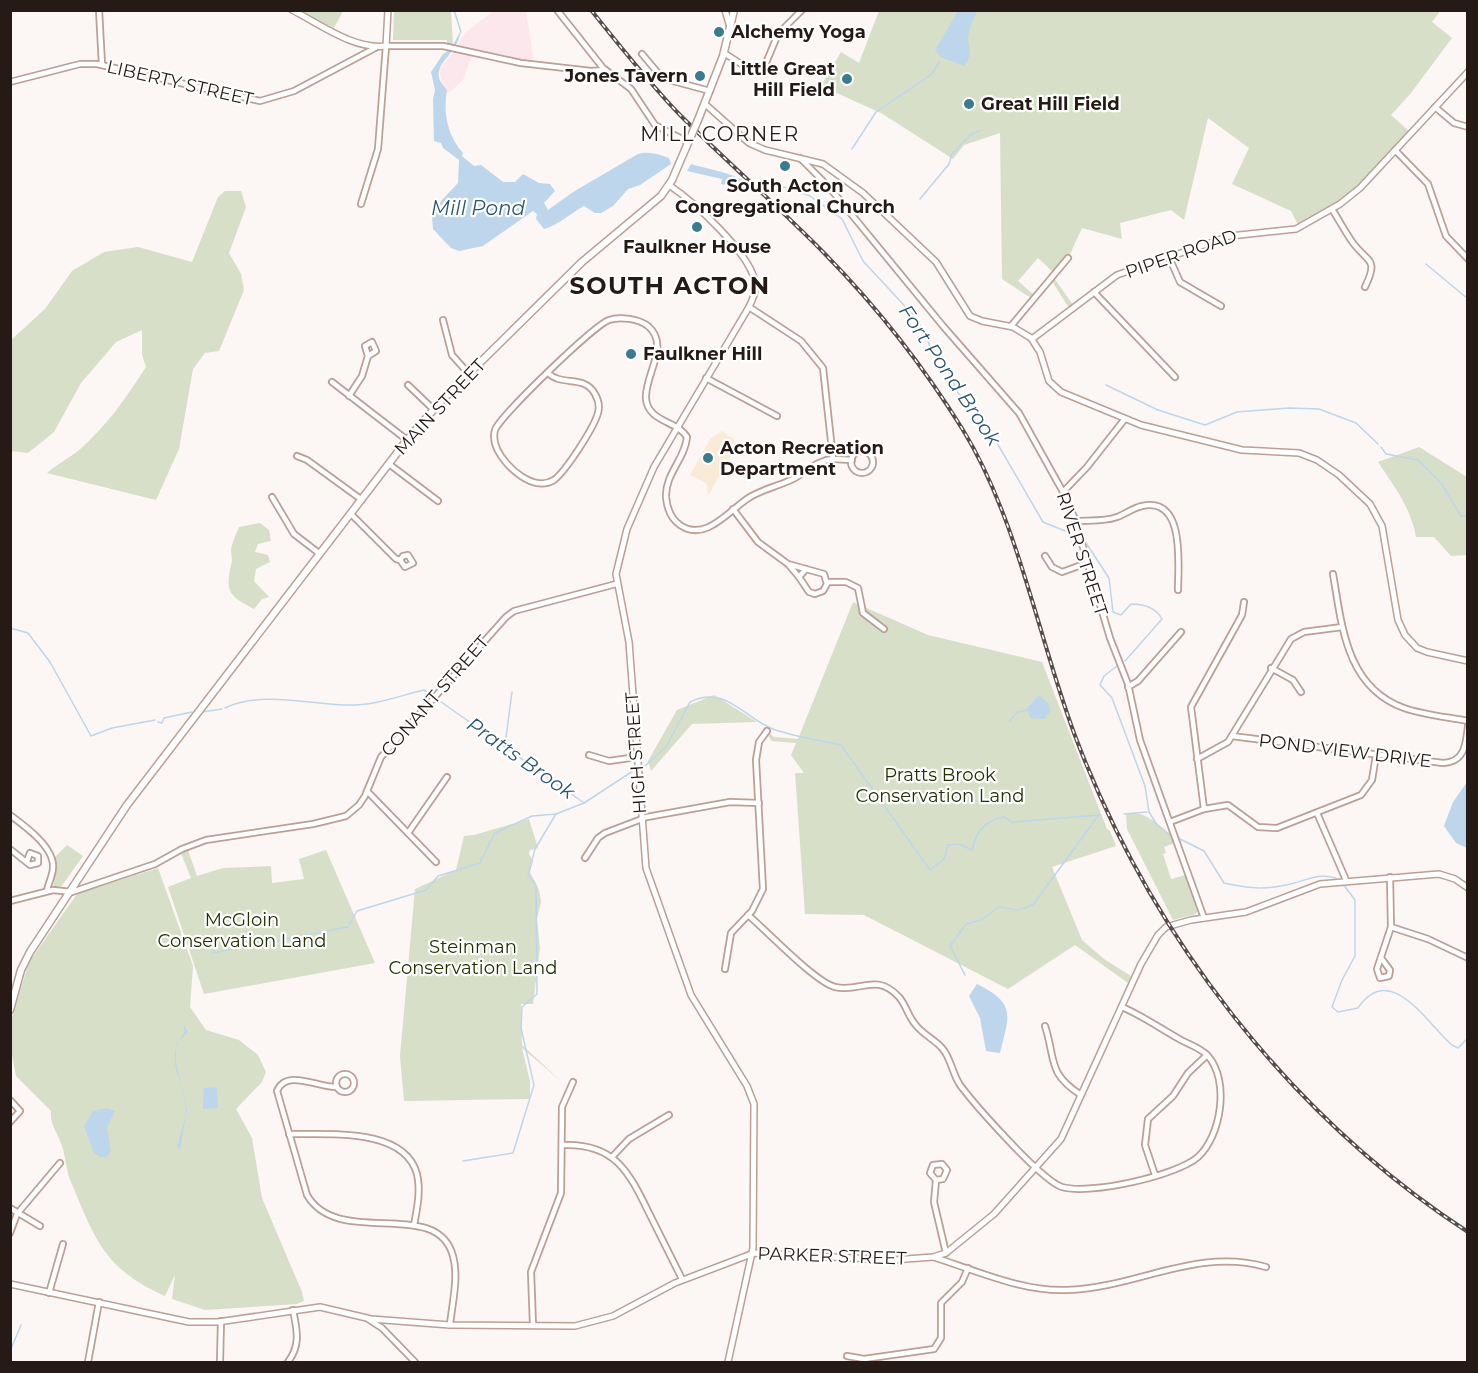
<svg xmlns="http://www.w3.org/2000/svg" width="1478" height="1373" font-family="Montserrat,sans-serif">
<style>
.commercial{fill:#faebd8}
.industrial{fill:#fce7ed}
.green{fill:#d7dfc8}
.water{fill:#bdd6ec}
.lines{fill:none;stroke-linecap:round;stroke-linejoin:round}
.stream{stroke:#bdd6ec;stroke-width:1.5}
.minor-casing{stroke:#bc9f95;stroke-width:8}
.tertiary-casing{stroke:#bc9f95;stroke-width:8}
.secondary-casing{stroke:#bc9f95;stroke-width:9}
.minor{stroke:#fff;stroke-width:4.5}
.tertiary{stroke:#fff;stroke-width:5}
.secondary{stroke:#fff;stroke-width:6}
.rail-casing{stroke:#564c48;stroke-width:4}
.rail{stroke:#fff;stroke-width:1.5;stroke-dasharray:4.5;stroke-linecap:butt}
.secondary-bridge-casing{stroke:#bc9f95;stroke-width:9;stroke-linecap:butt}
.secondary-bridge{stroke:#fff;stroke-width:6}
.poi-dot{fill:#3a7c8d;stroke:#fff;stroke-width:2}
.labels{text-anchor:middle;dominant-baseline:central;stroke-width:4.5;stroke-linejoin:round;paint-order:stroke}
.poi-label{font-size:18px;font-weight:bold;fill:#251a16;stroke:#fff;text-anchor:start}
.street-label{font-size:18px;fill:#251a16;stroke:#fff}
.park-label{font-size:18px;fill:#243000;stroke:#fff}
.neighbourhood-label{font-size:20px;letter-spacing:1.5px;fill:#251a16;stroke:#fff}
.water-label{font-size:20px;font-style:italic;fill:#2c5676;stroke:#fff}
.district-label{font-size:24px;font-weight:bold;letter-spacing:1.5px;fill:#251a16;stroke:#fff}
</style>
<rect width="100%" height="100%" fill="#fcf6f4"/>
<!-- commercial -->
<polygon class="commercial" points="722,431 734,439 731,455 708,496 707,484 690,475 711,438"/>
<!-- industrial -->
<g class="industrial">
<polygon points="493,11 526,11 534,62 456,46 465,33"/>
<polygon points="454,51 472,55 463,80 450,92 444,93 439,70"/>
</g>
<!-- green -->
<g class="green">
<polygon points="1441,10 1432,22 1452,38 1411,93 1391,115 1409,131 1353,192 1339,203 1298,225 1291,211 1232,184 1249,148 1208,118 1184,220 1171,210 1120,223 1122,239 1082,228 1065,265 1054,278 1073,305 1069,308 1050,278 1054,273 1038,258 1018,281 1034,295 1031,298 1002,279 1000,133 964,145 953,159 881,113 821,86 841,52 859,63 879,11"/>
<polygon points="299,11 343,11 334,28"/>
<polygon points="394,11 451,11 453,44 447,44 447,40 393,40"/>
<path d="M225,191h16l5,16 -17,46 12,21 3,16 -25,61 -14,2 -12,16 -14,80 -23,51 -109,-27c10,-9 21,-14 31,-22 28,-24 48,-53 68,-84l-4,-13v-24l-26,12 -35,41 -27,49 -26,21 -17,-2v-111l34,-31 27,-38 32,-19 34,-5 54,15 26,-65z"/>
<path d="M1419,447l48,30v78l-16,1 -17,-19h-18c-5,-29 -22,-51 -38,-75z"/>
<path d="M260,523l9,7 2,11 -13,3 -3,8 13,3 2,7 -14,7 -2,12 15,16 -7,2 -8,10c-25,-13 -29,-17 -23,-44 2,-5 0,-10 0,-15 1,-7 5,-16 8,-23z"/>
<polygon points="853,602 928,635 1042,662 1107,829 1110,831 1116,846 1052,867 1082,940 1104,959 1131,976 1128,983 1075,945 1008,989 864,915 805,914 795,773 804,773 791,755 796,743 772,741 763,729 764,727 774,737 798,739"/>
<polygon points="714,695 757,722 692,724 651,771 648,761 677,710"/>
<path d="M1136,813c13,2 35,19 39,30l-11,4 2,6 -3,1 8,25 15,-4 12,34 -2,5 -23,6 -46,-91 -1,-15z"/>
<polygon points="529,819 538,848 530,850 529,854 533,861 530,872 539,890 541,902 537,919 540,948 533,1004 521,1004 522,1045 561,1081 522,1048 530,1081 530,1099 404,1101 400,1056 415,889 456,870 464,836 474,835"/>
<polygon points="67,845 83,856 61,887 53,888 56,870 53,859"/>
<polygon points="188,850 197,876 223,868 271,866 272,883 304,879 299,859 326,850 375,963 204,994 168,887 191,878 181,853"/>
<path d="M158,868l35,98 -3,41 16,23 33,10 19,15 8,17 -4,10 -26,27 16,29 10,60 40,94 2,9 -7,3 -92,6 -33,-11 3,-24 -10,21c-61,-27 -70,-57 -94,-114 -5,-11 -5,-24 -9,-36 -4,-13 -12,-20 -11,-35l-35,-35 -5,-26v-30l18,-58 48,-68z"/>
</g>
<!-- water -->
<g class="water">
<path d="M958,11h19c-3,8 -9,19 -9,28 1,13 5,15 -4,27l-23,-9 -6,-7z"/>
<path d="M461,30c-3,28 -38,36 -14,60 -4,23 0,45 16,63l-1,3 12,10 7,-1 22,17h12l8,-8 16,9 11,1 5,7 -11,12 4,7 25,-18 65,-38c10,-3 21,0 31,4l2,6 -31,21 -12,4 -15,17 -12,7h-6l-11,-7c-15,8 -25,19 -40,23l-8,-10 1,-5 -4,-3 -50,35 -24,5 -8,-3 -18,-19 -1,-12 9,-16 17,-18 1,-23 -16,-12 -2,-5 -7,-2 -1,-42 2,-9 -4,-18 12,-18 8,-5z"/>
<path d="M691,164c15,5 57,11 61,26l-8,2 -4,-5 -19,-3 1,-5 -35,-8z"/>
<polygon points="1039,695 1048,703 1051,711 1044,719 1030,718 1027,708"/>
<polygon points="1467,782 1467,848 1456,843 1444,826 1453,802"/>
<path d="M977,984c40,20 32,31 23,69l-14,-2 -6,-33 -11,-22z"/>
<path d="M184,1025l4,7 -11,11 -1,6v13l11,48 -7,40 -3,-3c2,-12 9,-25 9,-37 0,-32 -24,-46 -2,-77z"/>
<polygon points="217,1087 218,1108 203,1109 204,1088"/>
<polygon points="107,1108 115,1111 107,1127 111,1151 107,1157 100,1157 94,1153 84,1126 93,1111"/>
</g>
<g class="lines">
<!-- stream -->
<g class="stream">
<polyline points="454,10 461,32"/>
<polyline points="852,149 876,112 932,74 940,61"/>
<polyline points="760,182 792,189 810,196 842,219 863,261 914,316 925,332 932,353 945,364 958,393 979,412 1043,522 1075,535"/>
<polyline points="920,199 949,164 952,154 970,135 979,131"/>
<polyline points="1426,264 1468,299"/>
<polyline points="1106,385 1158,410 1205,425 1237,412 1289,408 1319,409 1356,423 1378,444"/>
<polyline points="1381,447 1386,454 1418,460 1441,483 1461,516 1468,516"/>
<path d="M1084,540l25,38 4,34 8,3 10,-11c13,0 25,4 31,15l-37,42"/>
<polyline points="10,628 28,633 50,662 91,736 112,728 155,720"/>
<polyline points="1117,666 1104,676 1100,685 1112,698 1145,786 1149,812 1157,825 1173,837"/>
<polyline points="437,699 584,803 636,769"/>
<path d="M225,708c37,-18 86,-3 126,-3 23,1 51,-10 73,-15l8,5"/>
<polyline points="202,712 222,709"/>
<polyline points="1010,721 1017,712 1028,710"/>
<polyline points="158,722 162,723 164,718 192,712"/>
<polyline points="505,745 512,692"/>
<path d="M644,767l22,-20 24,-45c35,-18 54,16 83,27 22,8 46,11 68,16l89,125 14,-11 4,-14 11,-1 13,6c4,-19 13,-29 32,-33l8,5 88,-7"/>
<polyline points="1124,814 1147,812"/>
<path d="M1178,838l26,13 20,32c22,5 40,7 62,2 18,-3 31,-13 50,-7"/>
<path d="M1343,884l12,16v56l-13,24 -10,27 6,5 20,-4c32,-47 67,13 94,37l6,3 10,-10"/>
<polyline points="212,953 348,927 357,911 426,890 438,876 480,863 495,833 532,816 556,814"/>
<polyline points="965,975 950,946 966,924 981,920 999,907 1018,910 1033,905 1098,816"/>
<polyline points="463,1161 513,1153 534,1085 521,1028 522,1007 537,994 536,885 528,875 535,849 556,814 584,803"/>
<polyline points="10,1351 21,1325"/>
<polyline points="10,1358 12,1362"/>
</g>
<!-- minor casing -->
<g class="minor-casing">
<g id="minor">
<polyline points="99,10 102,65"/>
<polyline points="557,10 603,68 631,89 655,125 688,142"/>
<polyline points="724,53 749,69 761,68 766,63 778,34 802,10"/>
<polyline points="642,54 658,73 669,80 710,91"/>
<polyline points="10,82 80,64 97,64 260,101 294,91 375,48"/>
<polyline points="1435,107 1454,123 1468,127"/>
<polyline points="1395,150 1428,184 1446,236 1468,259"/>
<polyline points="800,158 829,187 943,326 1019,413 1063,492 1074,517 1110,638 1128,684 1140,740 1204,918"/>
<polyline points="361,204 378,149 386,46 443,46 521,63 591,71 605,70"/>
<path d="M1332,209c7,11 13,23 21,34 15,20 26,15 12,44"/>
<polyline points="1169,257 1180,282 1221,306"/>
<polyline points="1094,292 1175,377"/>
<polyline points="443,320 452,355 469,374"/>
<polyline points="1011,326 1068,258"/>
<path d="M548,373c14,14 36,1 47,21 4,7 5,15 2,22 -5,14 -31,55 -43,64 -5,3 -11,4 -17,3 -19,-3 -48,-32 -42,-53 5,-14 98,-104 114,-110 11,-4 30,-1 39,6 23,20 -4,49 -2,73 2,23 32,22 41,38 -2,22 -22,37 -21,60 1,11 4,21 14,28 26,18 50,-16 70,-28 13,-8 29,-11 43,-18 14,-7 24,-19 40,-20l-10,-91 -22,-27 -52,-34"/>
<polyline points="706,378 777,416"/>
<polyline points="332,382 407,440"/>
<polyline points="408,385 433,409"/>
<polyline points="349,396 362,376 368,356 365,346 372,342 376,351 368,356"/>
<circle cx="862" cy="462" r="11"/>
<polyline points="297,456 307,460 362,500"/>
<polyline points="833,459 852,460"/>
<polyline points="389,464 438,501"/>
<polyline points="1063,492 1087,467 1124,420"/>
<polyline points="272,497 294,534 320,554"/>
<polyline points="733,509 758,542 788,564 799,577"/>
<polyline points="351,514 396,559 400,560 403,556 408,555 413,563 405,567 400,560"/>
<path d="M1075,521c14,-1 29,1 42,-4 8,-3 16,-9 25,-11 44,-10 36,60 36,84"/>
<polyline points="1045,556 1052,567 1062,572 1087,563"/>
<polyline points="788,564 824,574 827,584 823,591 815,594 809,592 799,577 806,569"/>
<path d="M1333,574c9,52 13,113 71,134 20,7 43,9 64,13"/>
<polyline points="827,582 846,582 858,588 863,613 884,629"/>
<polyline points="1271,668 1293,680 1301,692"/>
<polyline points="1128,687 1138,681 1181,632"/>
<path d="M1232,736l211,27c22,-1 23,-19 25,-37"/>
<polyline points="589,755 609,761 637,757"/>
<polyline points="1197,759 1228,742 1291,639 1304,632 1342,627"/>
<polyline points="367,791 436,862"/>
<polyline points="1204,809 1191,707 1242,615 1244,602"/>
<polyline points="1317,813 1346,880"/>
<path d="M10,815c15,11 44,32 43,52 0,9 -5,16 -6,24"/>
<polyline points="1170,822 1204,809 1228,805 1258,827 1277,828 1361,795 1372,780 1376,755"/>
<polyline points="408,833 447,777"/>
<polyline points="10,849 30,865 38,863 38,856 30,853 27,861"/>
<polyline points="585,858 598,838 605,833 647,817 730,802 759,803"/>
<polyline points="10,901 53,890 72,892 155,864 182,849 206,840 313,824 346,816 359,805 365,796 381,757 506,617 514,611 616,584"/>
<path d="M748,915c19,16 67,67 87,72 25,6 41,-15 64,10 7,8 9,19 16,27 7,10 19,15 27,24 9,10 10,25 18,37 15,20 81,95 102,102 28,8 114,-11 136,-30 23,-21 32,-76 10,-101 -7,-8 -18,-11 -27,-16 -20,-11 -38,-24 -59,-33"/>
<polyline points="1391,927 1428,939 1468,958"/>
<polyline points="1381,958 1390,970 1389,976 1380,978 1377,969 1391,927 1390,877"/>
<polyline points="725,969 731,933 752,911 763,889 756,760 759,742 767,731"/>
<path d="M1045,1026c11,34 2,47 36,69"/>
<circle cx="345" cy="1083" r="9"/>
<path d="M337,1087c-18,1 -51,-19 -60,4l30,104c31,54 130,1 146,61 6,21 -1,48 -3,69"/>
<polyline points="10,1100 20,1111 10,1122"/>
<path d="M289,1134c39,1 115,-7 128,40 4,17 0,35 -3,51"/>
<path d="M563,1145c52,-2 66,27 86,68 11,22 22,44 33,66"/>
<polyline points="612,1157 629,1139 669,1115"/>
<polyline points="1155,1175 1145,1145 1148,1119 1173,1096 1188,1073 1207,1055"/>
<polyline points="936,1180 943,1179 947,1170 942,1164 933,1165 930,1173 936,1180 934,1202 946,1253"/>
<polyline points="10,1208 40,1226"/>
<polyline points="10,1233 17,1214 60,1163"/>
<path d="M933,1257c42,13 89,35 134,33 69,-2 130,-43 199,-23"/>
<polyline points="49,1293 63,1244"/>
<polyline points="368,1319 382,1328 415,1362"/>
<polyline points="533,1325 531,1272 561,1193 562,1107 573,1082"/>
<polyline points="847,1356 864,1359 934,1349 941,1338 941,1303 962,1282 968,1268"/>
<polyline points="88,1362 99,1302"/>
<polyline points="220,1362 221,1321"/>
<path d="M288,1362c13,-17 9,-32 5,-52"/>
</g>
</g>
<!-- tertiary casing -->
<g class="tertiary-casing">
<g id="tertiary">
<path d="M292,10c28,14 62,40 94,36l2,-36"/>
<polyline points="725,10 730,27"/>
<polyline points="705,104 749,143 765,150 823,164 863,193 936,262 970,316 982,321 1013,327 1031,338 1040,352 1049,381 1061,392 1141,425 1242,450 1299,453 1317,460 1339,475 1370,504 1382,526 1398,620 1405,635 1417,648 1427,652 1468,661"/>
<path d="M669,185c25,17 79,66 86,96 2,9 -2,18 -6,26l-95,160 -27,62 -11,45 13,68 17,226 45,127 56,91 7,18 -1,144 -25,114"/>
<polyline points="1032,339 1117,275 1230,236 1296,229 1340,204 1360,188 1468,72"/>
<polyline points="10,1284 189,1322 218,1322 320,1307 371,1319 450,1325 575,1326 613,1316 675,1283 754,1253 893,1260 933,1257 946,1253 994,1214 1061,1139 1141,964 1158,935 1166,927 1191,920 1246,912 1320,884 1439,874 1455,879 1468,888"/>
</g>
</g>
<!-- secondary casing -->
<g class="secondary-casing">
<g id="secondary">
<polyline points="698,120 723,56 734,10"/>
<polyline points="10,1010 21,970 30,952 127,805 407,440 442,400 582,262 661,196 672,180 691,136"/>
</g>
</g>
<!-- minor -->
<use href="#minor" class="minor"/>
<!-- tertiary -->
<use href="#tertiary" class="tertiary"/>
<!-- secondary -->
<use href="#secondary" class="secondary"/>
<!-- rail casing -->
<g class="rail-casing">
<path id="rail" d="M591,10c29,36 58,73 90,106 47,47 98,91 144,138 52,53 99,113 138,176 54,88 75,206 111,303 75,200 214,382 394,499"/>
</g>
<!-- rail -->
<use href="#rail" class="rail"/>
<!-- secondary-bridge casing -->
<g class="secondary-bridge-casing">
<polyline id="secondary-bridge" points="691,136 698,120"/>
</g>
<!-- secondary-bridge -->
<use href="#secondary-bridge" class="secondary-bridge"/>
</g>
<!-- markers -->
<g class="poi-dot">
<circle cx="719" cy="32" r="6"/>
<circle cx="700" cy="76" r="6"/>
<circle cx="847" cy="79" r="6"/>
<circle cx="969" cy="104" r="6"/>
<circle cx="785" cy="166" r="6"/>
<circle cx="697" cy="227" r="6"/>
<circle cx="631" cy="354" r="6"/>
<circle cx="708" cy="458" r="6"/>
</g>
<g class="labels">
<!-- poi labels -->
<g class="poi-label">
<text x="731" y="32">Alchemy Yoga</text>
<text x="835" y="69" text-anchor="end">Little Great<tspan x="835" dy="21">Hill Field</tspan></text>
<text x="688" y="76" text-anchor="end">Jones Tavern</text>
<text x="981" y="104">Great Hill Field</text>
<text x="785" y="186" text-anchor="middle">South Acton<tspan x="785" dy="21">Congregational Church</tspan></text>
<text x="697" y="247" text-anchor="middle">Faulkner House</text>
<text x="643" y="354">Faulkner Hill</text>
<text x="720" y="448">Acton Recreation<tspan x="720" dy="21">Department</tspan></text>
</g>
<!-- street labels -->
<g class="street-label">
<text transform="translate(180 83) rotate(13)">LIBERTY STREET</text>
<text transform="translate(1181 254) rotate(-19)">PIPER ROAD</text>
<text transform="translate(440 407) rotate(-47)">MAIN STREET</text>
<text transform="translate(1082 554) rotate(72)">RIVER STREET</text>
<text transform="translate(435 696) rotate(-49)">CONANT STREET</text>
<text transform="translate(1345 751) rotate(7)">POND VIEW DRIVE</text>
<text transform="translate(636 753) rotate(-94)">HIGH STREET</text>
<text transform="translate(832 1256) rotate(2)">PARKER STREET</text>
</g>
<!-- park labels -->
<g class="park-label">
<text x="940" y="775">Pratts Brook<tspan x="940" dy="21">Conservation Land</tspan></text>
<text x="242" y="920">McGloin<tspan x="242" dy="21">Conservation Land</tspan></text>
<text x="473" y="947">Steinman<tspan x="473" dy="21">Conservation Land</tspan></text>
</g>
<!-- neighbourhood labels -->
<g class="neighbourhood-label">
<text x="720" y="134">MILL CORNER</text>
</g>
<!-- water labels -->
<g class="water-label">
<text x="478" y="208">Mill Pond</text>
<text transform="translate(950 375) rotate(56)">Fort Pond Brook</text>
<text transform="translate(521 758) rotate(35)">Pratts Brook</text>
</g>
<!-- district labels -->
<g class="district-label">
<text x="670" y="285">SOUTH ACTON</text>
</g>
</g>
<!-- border -->
<rect width="1478" height="1373" fill="none" stroke="#251a16" stroke-width="24"/>
</svg>
